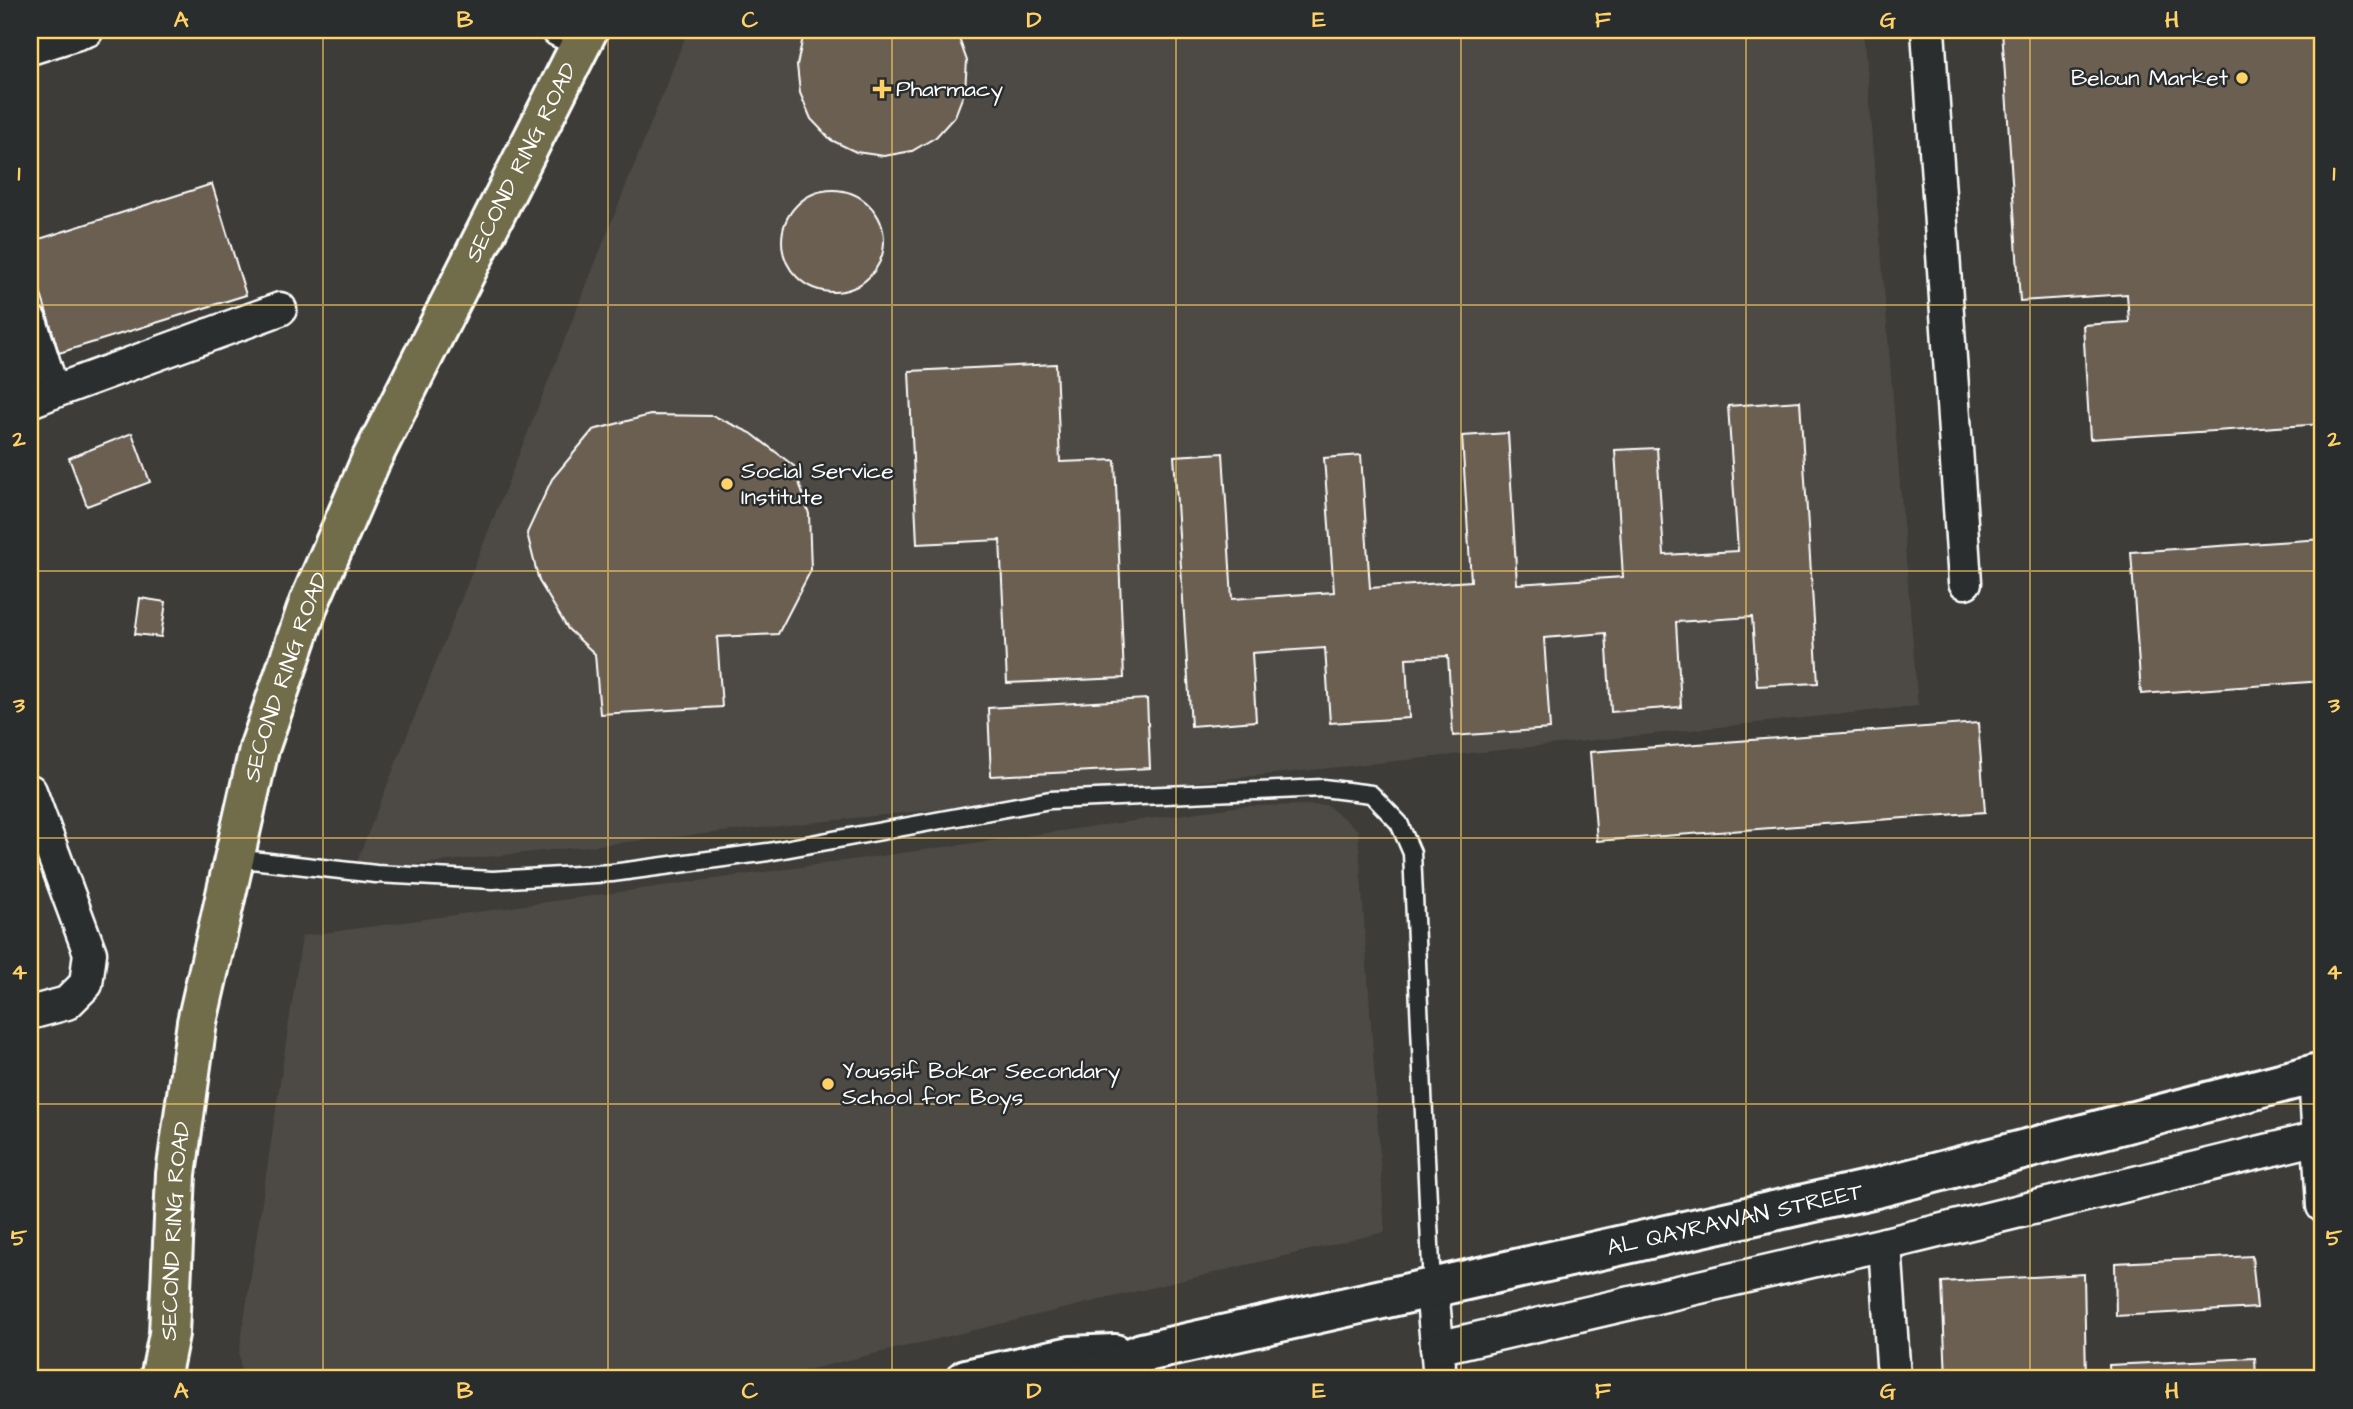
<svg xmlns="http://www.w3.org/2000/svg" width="2353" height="1409" font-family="'Architects Daughter',sans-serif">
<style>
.built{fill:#4e4a44}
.building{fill:#6a5f51;stroke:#fff;stroke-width:2}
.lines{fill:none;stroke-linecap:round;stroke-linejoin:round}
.lane-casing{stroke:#fff;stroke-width:21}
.street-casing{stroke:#fff;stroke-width:37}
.secondary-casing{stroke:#fff;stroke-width:44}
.primary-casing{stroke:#fff;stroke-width:44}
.lane{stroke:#2a2d2e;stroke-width:16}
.street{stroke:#2a2d2e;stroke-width:32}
.secondary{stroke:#2a2d2e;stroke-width:38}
.primary{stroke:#716d4b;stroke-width:38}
.grid{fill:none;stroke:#ffd166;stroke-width:2;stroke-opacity:0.55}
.poi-dot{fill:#ffd166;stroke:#2a2d2e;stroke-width:2.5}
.labels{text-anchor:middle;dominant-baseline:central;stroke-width:5;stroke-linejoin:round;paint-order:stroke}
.poi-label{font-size:23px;fill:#fff;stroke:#2a2d2e;text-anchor:start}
.street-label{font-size:23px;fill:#fff;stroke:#2a2d2e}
.neatline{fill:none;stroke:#ffd166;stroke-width:2.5}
.grid-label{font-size:23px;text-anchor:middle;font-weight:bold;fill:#ffd166}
</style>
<rect width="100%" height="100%" fill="#3d3c38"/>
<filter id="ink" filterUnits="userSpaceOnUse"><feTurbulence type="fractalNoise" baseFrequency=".0143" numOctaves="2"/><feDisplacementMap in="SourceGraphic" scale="14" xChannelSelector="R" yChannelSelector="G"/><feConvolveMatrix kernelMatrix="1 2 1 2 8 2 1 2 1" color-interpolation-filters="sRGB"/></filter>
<g filter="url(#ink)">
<!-- built -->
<g class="built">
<polygon points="688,30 1863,30 1918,706 353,871"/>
<polygon points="1327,805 1358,830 1385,1232 769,1379 242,1379 239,1354 302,936 1242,806"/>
</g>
<!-- building -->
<g class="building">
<polygon points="808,30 956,30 967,61 965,90 955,116 936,137 912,151 884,156 856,152 831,140 811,119 800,93 797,65 803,37"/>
<polygon points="2002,30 2323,30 2323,424 2090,439 2083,325 2129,322 2127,294 2020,301"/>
<polygon points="212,184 246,295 59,353 30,258 30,242"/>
<circle cx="833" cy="241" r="51"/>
<polygon points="1056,364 1060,462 1115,460 1124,678 1007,683 1000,540 917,544 909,371"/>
<polygon points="1800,401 1818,683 1757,686 1752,617 1676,622 1681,707 1611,712 1606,633 1544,638 1550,729 1453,736 1448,656 1406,658 1409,718 1330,723 1325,648 1252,653 1256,721 1191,726 1174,456 1223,453 1232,599 1334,592 1324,458 1361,455 1370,588 1471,581 1462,436 1508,433 1517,584 1623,577 1615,450 1657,448 1664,555 1738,551 1728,406"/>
<polygon points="650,415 714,416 751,433 794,466 809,514 811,570 778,634 717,637 722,707 600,714 595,654 568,629 539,581 527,533 552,479 593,430"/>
<polygon points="132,433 150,482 87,506 69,458"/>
<polygon points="2323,539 2323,681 2141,694 2131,552"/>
<polygon points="140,598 166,602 161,637 135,634"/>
<polygon points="1147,699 1150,768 991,776 988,708"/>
<polygon points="1978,723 1985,812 1597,841 1590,752"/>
<polygon points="2252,1256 2257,1308 2116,1316 2115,1263"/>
<polygon points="2084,1274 2086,1379 1946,1379 1942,1282"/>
<polygon points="2255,1358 2256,1379 2110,1379 2109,1365"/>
</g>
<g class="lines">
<!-- lane casing -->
<g class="lane-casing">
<polyline id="lane" points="234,858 376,874 493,880 612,873 768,852 1050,800 1323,788 1371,794 1399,823 1412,853 1432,1288"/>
</g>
<!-- street casing -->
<g class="street-casing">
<g id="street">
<polyline points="558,30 582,41"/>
<polyline points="1928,30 1965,582"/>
<polyline points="30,48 87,30"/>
<polyline points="30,321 53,392 30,401"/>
<polyline points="53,392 280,309"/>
<polyline points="30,791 90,953 86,984 67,1003 30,1013"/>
<polyline points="2315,1074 2323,1206"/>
<polyline points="1885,1244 1894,1379"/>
<polyline points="1432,1288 1440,1379"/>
<polyline points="1437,1348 1885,1244 2323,1137"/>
</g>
</g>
<!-- secondary casing -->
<g class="secondary-casing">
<g id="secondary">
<polyline points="966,1379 1071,1356 1115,1354"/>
<path id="s1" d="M1081,1379l61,-26 734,-165 447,-116"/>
</g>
</g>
<!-- primary casing -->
<g class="primary-casing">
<g id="primary">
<path id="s2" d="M160,1379l9,-45 7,-160 21,-152 62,-273 50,-146 62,-143 217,-430"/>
</g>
</g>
<!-- lane -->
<use href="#lane" class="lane"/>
<!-- street -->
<use href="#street" class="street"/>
<!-- secondary -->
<use href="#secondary" class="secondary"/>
<!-- primary -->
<use href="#primary" class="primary"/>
</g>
</g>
<!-- grid -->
<path class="grid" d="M323,30v1349M608,30v1349M892,30v1349M1176,30v1349M1461,30v1349M1746,30v1349M2030,30v1349M30,305h2293M30,571h2293M30,838h2293M30,1104h2293"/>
<!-- markers -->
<g class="poi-dot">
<circle cx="2242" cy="78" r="7"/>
<path d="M878.5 78.5h7v7h7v7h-7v7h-7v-7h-7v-7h7z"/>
<circle cx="727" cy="484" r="7"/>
<circle cx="828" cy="1084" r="7"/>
</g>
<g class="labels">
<!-- poi labels -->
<g class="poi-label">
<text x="2228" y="78" text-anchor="end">Beloun Market</text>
<text x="896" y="89">Pharmacy</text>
<text x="741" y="471">Social Service<tspan x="741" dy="26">Institute</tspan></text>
<text x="842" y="1071">Youssif Bokar Secondary<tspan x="842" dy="26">School for Boys</tspan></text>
</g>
<!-- street labels -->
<g class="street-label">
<text stroke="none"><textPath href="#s2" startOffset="1283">SECOND RING ROAD</textPath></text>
<text stroke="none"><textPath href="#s2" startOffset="716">SECOND RING ROAD</textPath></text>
<text stroke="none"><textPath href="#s1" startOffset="674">AL QAYRAWAN STREET</textPath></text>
<text stroke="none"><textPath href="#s2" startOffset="149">SECOND RING ROAD</textPath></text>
</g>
</g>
<!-- margin -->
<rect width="2353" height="1409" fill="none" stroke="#2a2d2e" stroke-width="77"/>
<rect x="38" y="38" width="2276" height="1332" class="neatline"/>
<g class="grid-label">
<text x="181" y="27">A</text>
<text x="465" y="27">B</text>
<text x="750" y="27">C</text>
<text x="1034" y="27">D</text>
<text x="1319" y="27">E</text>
<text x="1603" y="27">F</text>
<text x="1888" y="27">G</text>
<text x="2172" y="27">H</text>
<text x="19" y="180">1</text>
<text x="2334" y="180">1</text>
<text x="19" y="446">2</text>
<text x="2334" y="446">2</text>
<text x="19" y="712">3</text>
<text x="2334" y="712">3</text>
<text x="19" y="979">4</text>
<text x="2334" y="979">4</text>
<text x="19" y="1245">5</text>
<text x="2334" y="1245">5</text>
<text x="181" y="1398">A</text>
<text x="465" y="1398">B</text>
<text x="750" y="1398">C</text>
<text x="1034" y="1398">D</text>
<text x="1319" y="1398">E</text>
<text x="1603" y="1398">F</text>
<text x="1888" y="1398">G</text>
<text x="2172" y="1398">H</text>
</g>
</svg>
